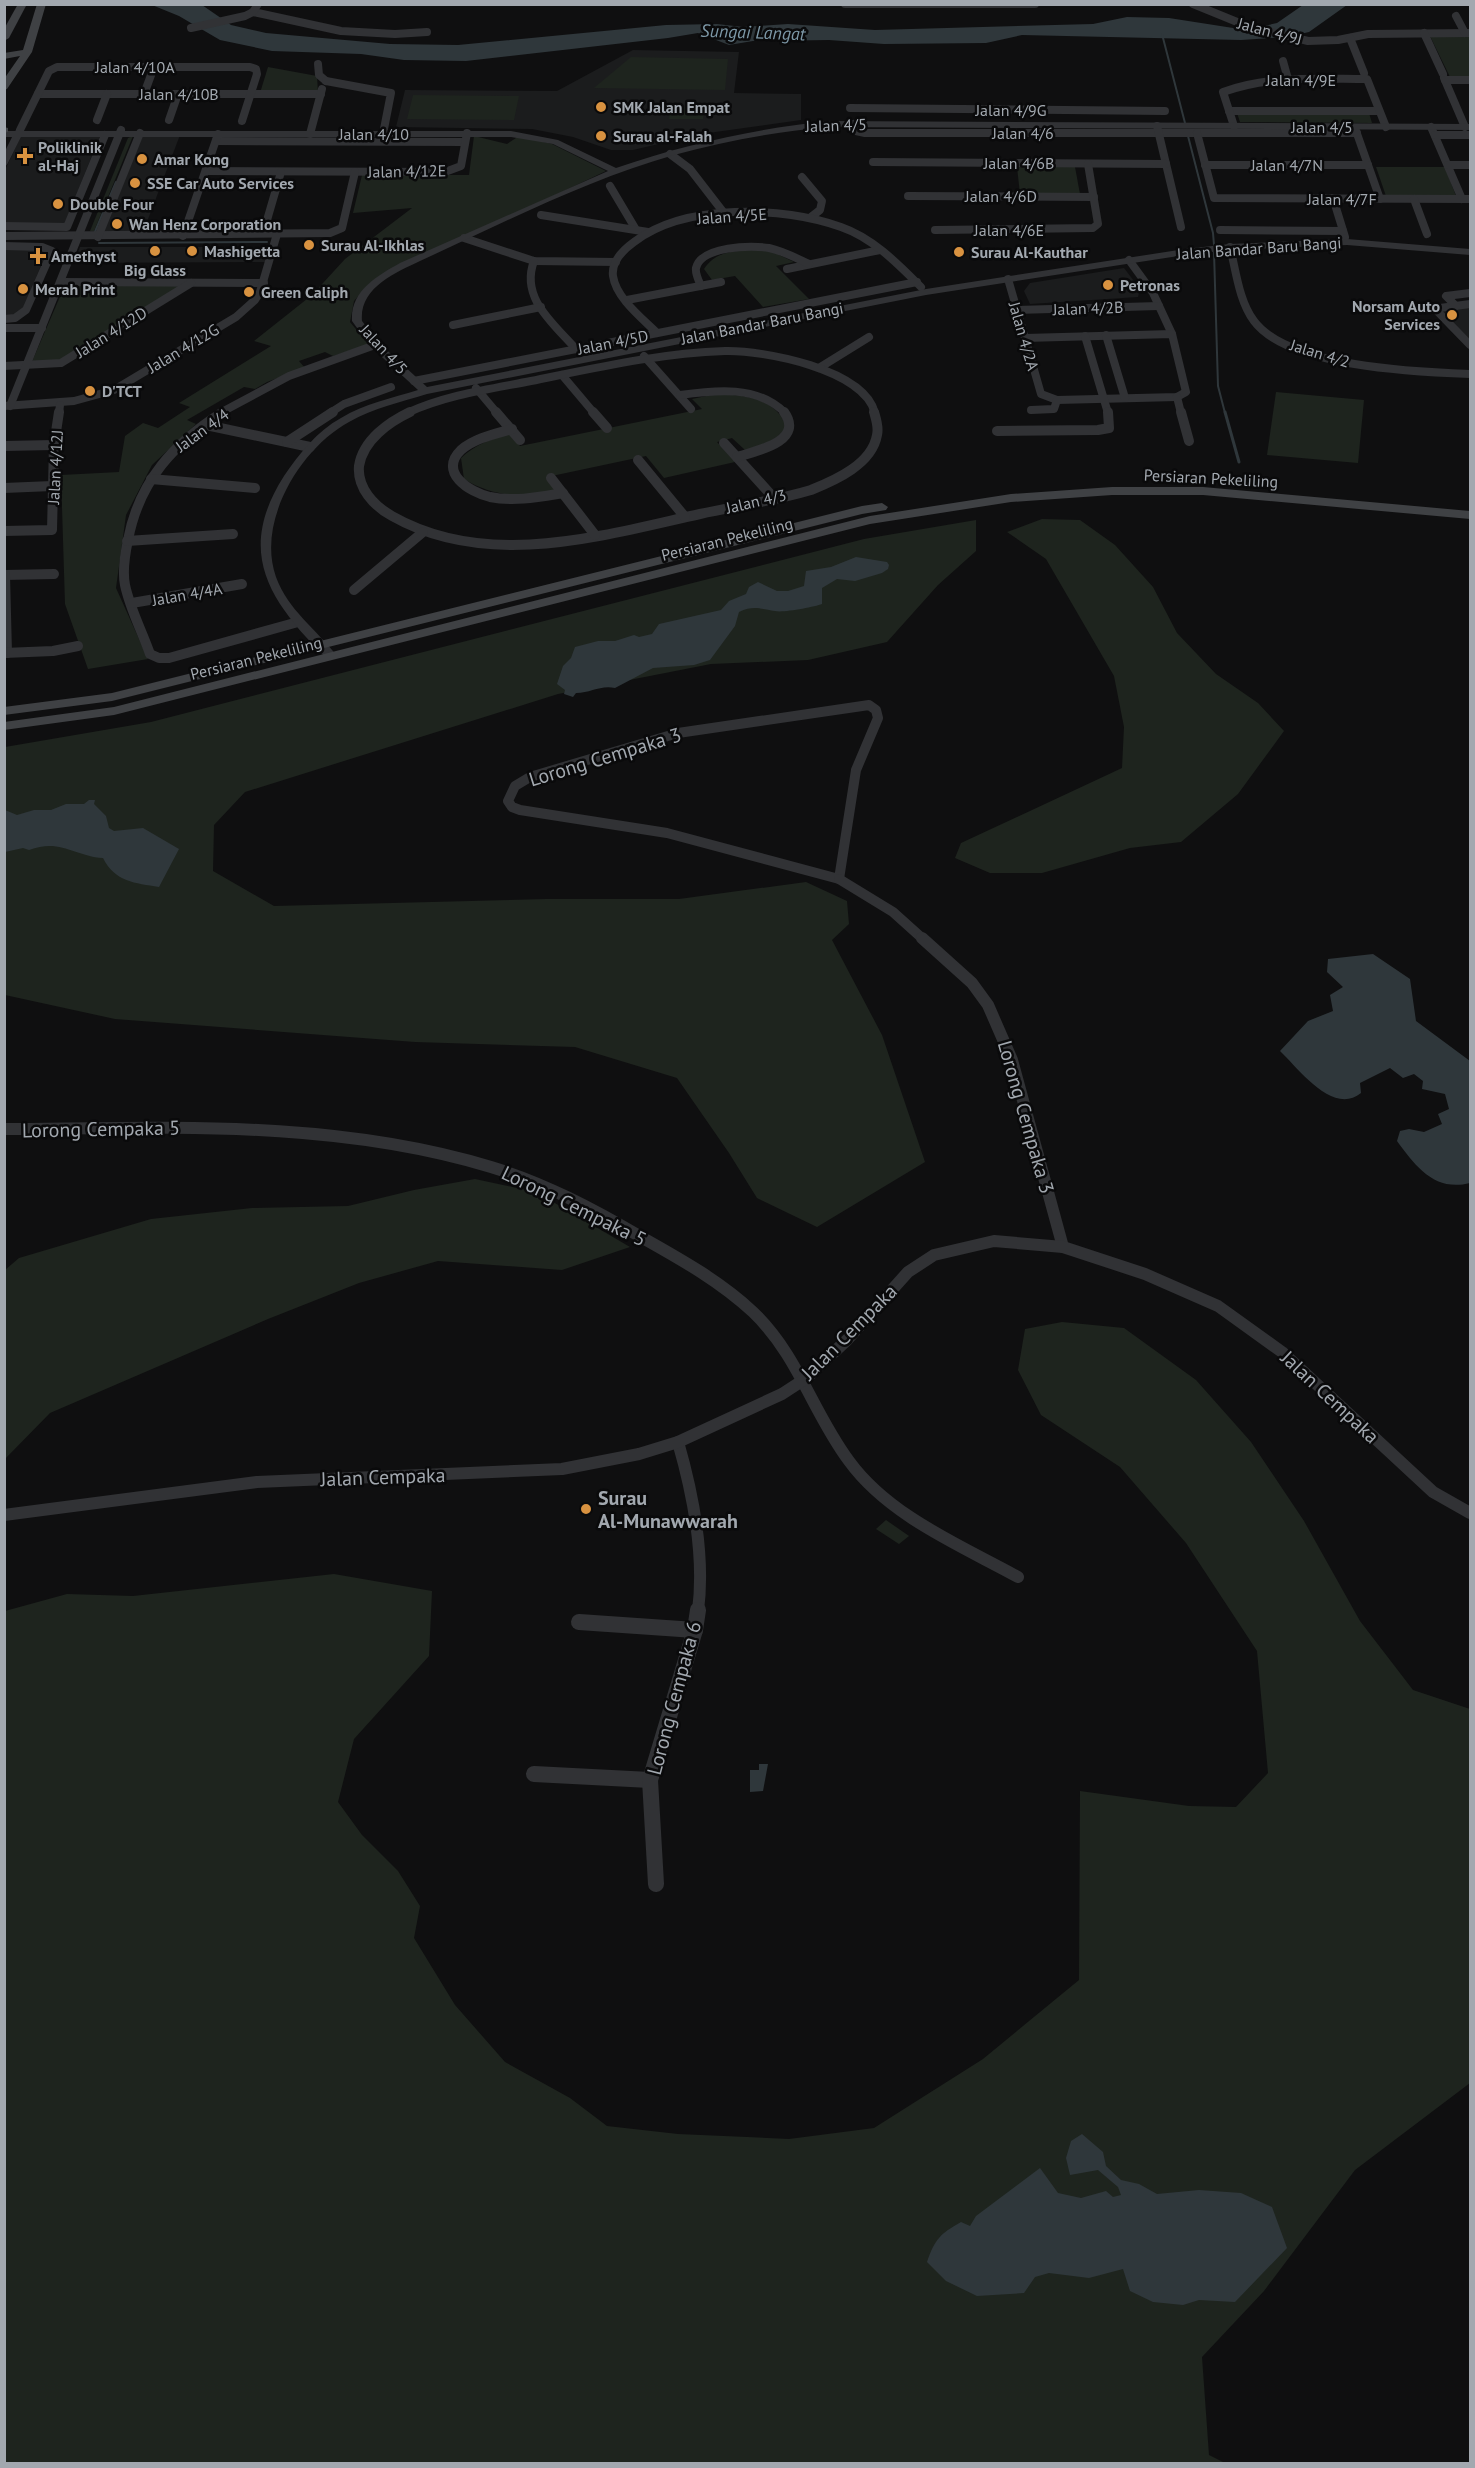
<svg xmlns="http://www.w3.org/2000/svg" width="1475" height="2468" font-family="'PT Sans',sans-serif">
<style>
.built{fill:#1b1c1d}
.green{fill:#1e241e}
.water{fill:#2f373b}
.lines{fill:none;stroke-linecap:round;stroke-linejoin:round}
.stream-far1{stroke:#2f373b;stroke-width:2}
.stream{stroke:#2f373b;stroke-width:3}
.minor-far3{stroke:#313235;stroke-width:8}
.minor-far2{stroke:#313235;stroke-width:10}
.minor-far1{stroke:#313235;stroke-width:12}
.minor{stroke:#313235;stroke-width:16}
.tertiary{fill:#313235;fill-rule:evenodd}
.secondary{fill:#3f4144;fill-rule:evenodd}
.poi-dot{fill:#d89240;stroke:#0a0a0b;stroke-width:2}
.labels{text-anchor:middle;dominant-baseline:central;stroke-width:5;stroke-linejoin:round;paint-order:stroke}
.far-street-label{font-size:16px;fill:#a2a8af;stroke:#0a0a0b}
.far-poi-label{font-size:16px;font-weight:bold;fill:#a2a8af;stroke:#0a0a0b;text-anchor:start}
.far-water-label{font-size:18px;font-style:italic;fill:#7d98a7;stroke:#0a0a0b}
.street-label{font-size:20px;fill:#a2a8af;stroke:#0a0a0b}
.poi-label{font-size:20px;font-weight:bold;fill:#a2a8af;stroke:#0a0a0b;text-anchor:start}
</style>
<rect width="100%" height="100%" fill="#0f0f10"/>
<!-- built -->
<g class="built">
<polygon points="633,50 739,52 734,93 801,94 801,120 701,134 633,150 611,150 573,137 532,129 396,127 405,90 557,91"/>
<polygon points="143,135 180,135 142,235 102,235"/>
<polygon points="21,136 100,136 64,225 5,224 5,170"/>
<polygon points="80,247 270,247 266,262 74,263"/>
<polygon points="5,248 41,248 47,252 22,310 19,314 5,316"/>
<polygon points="1124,268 1140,289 1138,297 1030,304 1024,291 1030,283"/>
<polygon points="1470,306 1470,341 1442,312"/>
</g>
<!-- green -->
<g class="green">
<polygon points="1470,35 1470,77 1450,77 1430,36"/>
<polygon points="631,57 728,59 725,90 594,88"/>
<polygon points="268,67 317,76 318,93 260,93"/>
<polygon points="413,95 519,96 514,120 407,119"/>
<polygon points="670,107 704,107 703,119 669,119"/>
<polygon points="1237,113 1369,113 1372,123 1240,122"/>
<polygon points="133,136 94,231 90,231 128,138"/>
<polygon points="474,136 507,144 519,136 552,144 606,171 370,283 354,301 350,322 369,345 333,356 325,352 299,361 305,368 267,382 255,389 244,387 187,420 196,424 152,465 126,515 116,588 148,659 88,669 65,604 61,475 119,472 125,436 143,423 158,428 190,407 179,403 271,346 254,341 312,295 345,259 412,208 353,213 362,175 469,175"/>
<polygon points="1017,167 1075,167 1080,194 1020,194"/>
<polygon points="1376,167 1445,167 1456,196 1386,196"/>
<path d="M761,249l14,4 19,9 -18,4 33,33 -46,8 -28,-31 -23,4 -8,-11c13,-20 35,-18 57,-20z"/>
<polygon points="65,285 181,286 55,363 31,364"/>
<polygon points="1276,392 1364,400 1358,463 1267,455"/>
<path d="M711,395c30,-1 62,1 76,31 -11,16 -24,20 -42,24l-13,-12 -15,4 18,20 -71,16 -18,-22 -99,21 9,15c-33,6 -63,5 -92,-13l-3,-21c15,-14 30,-19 50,-24l9,12 182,-37 -10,-10z"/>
<polygon points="1042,519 1080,520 1115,545 1153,587 1177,633 1216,674 1258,703 1284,731 1238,794 1181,842 1130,848 1042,873 990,873 955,858 961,843 1122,768 1124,727 1114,676 1046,559 1007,532"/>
<polygon points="976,520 976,551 938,585 887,642 808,660 711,664 558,694 245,792 214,825 213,871 274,906 546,899 679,899 806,882 847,901 849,924 832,940 882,1035 925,1162 817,1227 757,1198 729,1153 677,1078 575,1047 415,1042 115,1019 5,995 5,747 151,722 864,539"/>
<polygon points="475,1179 536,1192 630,1247 562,1270 438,1261 359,1283 268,1319 50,1413 5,1459 5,1270 19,1258 151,1219 252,1208 348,1206 414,1190"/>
<polygon points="1062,1322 1124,1328 1196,1380 1251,1442 1304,1521 1360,1621 1413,1690 1470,1709 1470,2083 1355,2170 1264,2291 1202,2357 1209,2455 1225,2463 5,2464 5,1611 67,1594 133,1596 334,1574 432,1591 429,1656 354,1739 338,1802 362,1835 398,1871 420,1906 414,1938 455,2005 505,2062 570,2098 607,2126 678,2134 789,2139 874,2128 983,2059 1079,1980 1080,1791 1189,1806 1236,1807 1268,1773 1257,1651 1186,1543 1120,1467 1041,1415 1018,1370 1025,1329"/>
<polygon points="886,1520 909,1536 899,1544 876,1529"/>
</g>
<!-- water -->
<g class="water">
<polygon points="152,5 202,5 231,25 266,33 390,44 458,45 666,25 717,24 743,27 788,24 875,30 1093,24 1127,17 1169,18 1246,30 1277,23 1303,5 1347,5 1309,32 1287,37 1241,40 1022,35 986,43 884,44 829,40 753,41 729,45 698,33 668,38 466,61 404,60 361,54 272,51 220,40 179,16"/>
<path d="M856,557l31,5 2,3 -1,4 -6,4 -27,8 -18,-2 -15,9v16c-8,3 -39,9 -47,7 -15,-2 -21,-6 -36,1l-4,14 -25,34 -16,5 -41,3 -38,20c-15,-3 -24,5 -39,5l-3,4 -9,-3 1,-4 -8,-6 6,-18 8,-8 4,-11 23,-6h17l19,-6 5,2 13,-3 7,-10 62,-14 8,-9 17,-7 3,-7 9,-5 19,9h11l16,-5 2,-15 25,-4z"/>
<path d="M89,800h6l-1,4 12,12 3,12 5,3 29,-3 36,21 -20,38c-24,-4 -44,-5 -56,-29 -29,-2 -43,-20 -74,-8l-6,-2 -18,4v-42l12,5 17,-5h17l15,-6h18z"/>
<path d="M1373,954l37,25 6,42 54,40v122c-35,9 -54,-16 -73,-42l3,-10 9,-2 15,3 18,-8 -4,-10 11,-5 -4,-15 -23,-5 1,-8 -9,-7 -11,4 -13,-10 -30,15 1,10c-28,23 -62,-24 -81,-42l28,-30 25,-10 -3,-16 13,-8 -16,-15 1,-13z"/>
<polygon points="759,1764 768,1764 763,1791 750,1792 750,1770 759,1770"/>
<path d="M1082,2134l21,18 3,14 15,14 18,4 18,10 42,-4 42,3 31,14 15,41 -52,54 -36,-2 -16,5 -30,-3 -23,-11 -7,-22 -34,9 -40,-5 -14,4 -11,16 -47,3 -31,-15 -19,-19c8,-23 13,-28 34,-40l9,4 6,-10 64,-48 18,25 23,5 25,-7 7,6 8,-2 -3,-8 -20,-17 -28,5 -4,-17 5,-17z"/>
</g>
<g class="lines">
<!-- stream-far1 -->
<g class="stream-far1">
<polyline points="1162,34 1185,123"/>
<polyline points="1188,136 1213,233 1214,245"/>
<polyline points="94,234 116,182"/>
<polyline points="99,243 267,242"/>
<polyline points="1214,252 1218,386 1225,413"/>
</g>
<!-- stream -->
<polyline class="stream" points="1225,412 1239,462"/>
<!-- minor-far3 -->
<g class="minor-far3">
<polyline points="845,4 1035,4"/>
<polyline points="1193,4 1247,26 1308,41 1338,40 1368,34 1470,33"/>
<polyline points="253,12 341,31 395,34 427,32"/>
<polyline points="1456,16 1465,33"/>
<polyline points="191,28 245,16 253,12 258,4"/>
<polyline points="1424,33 1443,74"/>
<polyline points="1350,38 1364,73"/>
<polyline points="1283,61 1288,79"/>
<polyline points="318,64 319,75 326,81"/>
<polyline points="1444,78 1465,127"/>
<polyline points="1445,80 1470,80"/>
<polyline points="326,81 391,93 383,134"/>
<polyline points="38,94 321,94"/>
<polyline points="144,94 154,67"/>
<polyline points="850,108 1165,111"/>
<polyline points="1229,111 1379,111"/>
<polyline points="97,120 107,94"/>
<polyline points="169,120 178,94"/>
<polyline points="853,124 856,131 865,133 1357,133"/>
<polyline points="1157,126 1181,227"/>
<path d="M1234,126l-11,-34c47,-17 95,-13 144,-13l19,48"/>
<polyline points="1431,127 1462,199"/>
<polyline points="1355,128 1380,199"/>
<polyline points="20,130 49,71 57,67 250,67 256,69 257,74 242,121"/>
<polyline points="1197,133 1214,198 1470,199"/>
<polyline points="310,134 322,89"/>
<polyline points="1435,135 1470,135"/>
<polyline points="216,141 465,142"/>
<polyline points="670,154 690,169 724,213"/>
<polyline points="4,162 18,134"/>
<polyline points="873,162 1166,164"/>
<polyline points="1205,165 1368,165"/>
<polyline points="1448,165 1470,165"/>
<polyline points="206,171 445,172 461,166 467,133"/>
<polyline points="802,177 822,201 820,210 811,217"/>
<polyline points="610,186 635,228"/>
<polyline points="908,196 1094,197"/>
<polyline points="1333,198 1345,237"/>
<polyline points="1414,199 1427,234"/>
<polyline points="541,215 648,232"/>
<polyline points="4,226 67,227 105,135"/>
<polyline points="265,227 281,172"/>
<polyline points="935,230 1093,228 1098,224 1088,164"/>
<polyline points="1220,230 1343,231"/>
<polyline points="4,236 330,233 342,228 355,172"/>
<polyline points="183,236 218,134"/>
<polyline points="98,237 140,133"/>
<polyline points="464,238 534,261 616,262"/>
<polyline points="4,246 42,247 52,251 26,310 15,318 4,319"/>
<path d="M1230,247c6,24 9,54 24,74 34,46 162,51 216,53"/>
<polyline points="1129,260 1153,293 1172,334"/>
<path d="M534,261c-14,37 19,62 42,88"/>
<polyline points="787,269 880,250"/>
<polyline points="1008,279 1025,338"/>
<polyline points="61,282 264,283"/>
<path d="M701,286c-2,-5 -6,-12 -5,-18 5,-22 56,-23 73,-20 14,3 27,10 40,16"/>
<polyline points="627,300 721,282"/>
<polyline points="1470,304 1440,308 1437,311 1470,345"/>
<polyline points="1456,306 1446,296 1470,293"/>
<polyline points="1016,310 1159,306"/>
<polyline points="453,325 541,307"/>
<polyline points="4,328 42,328"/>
<path d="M657,333c-15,-15 -41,-35 -44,-57 -2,-15 10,-26 21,-34 51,-39 149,-36 207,-15 32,11 57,37 80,60"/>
<polygon points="1172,334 1186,392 1177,397 1057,400 1041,394 1025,338"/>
<polyline points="1106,335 1125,398"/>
<polyline points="1085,336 1108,413"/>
<polyline points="644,356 691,409"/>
<polyline points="4,366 61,363 191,283"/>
<polyline points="819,368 869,337"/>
<polyline points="562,375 594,413"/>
<polyline points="414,381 917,282"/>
<polyline points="476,388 497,413"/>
<path d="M680,395c35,-5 78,-10 105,18"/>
<polyline points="1177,397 1181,413"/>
<polyline points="4,406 74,401 114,390 236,317 255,300 260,292 277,234"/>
<polyline points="10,406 121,130"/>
<polyline points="1031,410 1054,409 1057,400"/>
<polyline points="59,413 60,405"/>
<polyline points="220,413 289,376 375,345"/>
<polyline points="330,413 344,404 391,387"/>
<path d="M407,413c39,-18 83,-24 124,-32 64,-13 129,-28 194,-30 38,-1 139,18 150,62"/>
</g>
<!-- minor-far2 -->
<g class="minor-far2">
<path d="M223,412c-49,31 -84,69 -95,128 -3,14 -6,30 -3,45 5,24 17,46 25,69l9,4h10l129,-36"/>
<path d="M410,412c-21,10 -47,28 -51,54 -2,22 15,40 33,50 95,54 209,20 308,-2 37,-8 74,-13 111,-24 25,-10 61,-26 66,-55 2,-8 -1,-16 -3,-23"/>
<polyline points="496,412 520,440"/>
<polyline points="593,412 607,428"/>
<polyline points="1181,412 1189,441"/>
<polyline points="206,425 310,447"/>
<path d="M512,429c-17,5 -37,9 -51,21 -23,22 8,42 29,47 24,5 49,0 73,-4"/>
<polyline points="997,431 1098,430 1109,428 1108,412"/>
<polyline points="287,442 333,412"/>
<polyline points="724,443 774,498"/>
<polyline points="4,446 54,445"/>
<path d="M737,457c20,-6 68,-16 47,-45"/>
<polyline points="638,460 685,517"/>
<polyline points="551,478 595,535"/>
<polyline points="151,479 255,488"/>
<polyline points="4,488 52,486"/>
<polyline points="4,531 52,530 54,445 59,412"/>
<polyline points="127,541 233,534"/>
<polyline points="4,575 54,574"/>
<polyline points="5,575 7,653"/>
<polyline points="354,590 423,532"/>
<polyline points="132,603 242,584"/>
<polyline points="4,653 53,651 78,646"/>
<polygon points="869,705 876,710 878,718 856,770 839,879 667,833 520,810 512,807 508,801 515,786 530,777 678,733"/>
<polyline points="839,879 893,912 923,939"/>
</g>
<!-- minor-far1 -->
<g class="minor-far1">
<polyline points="922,938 972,983 988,1005 1012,1060 1063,1247"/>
<path d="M4,1129c163,-1 329,-10 487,38 53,16 102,42 150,70 39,22 79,44 112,75 45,43 60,101 96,149 40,55 111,84 169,116"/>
<path d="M678,1442c15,52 27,115 20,169"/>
<polyline points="4,1515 257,1482 562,1469 639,1454 678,1442 782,1394 805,1379 847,1340 908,1272 934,1255 994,1241 1063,1247 1145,1274 1218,1306 1282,1352 1433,1492 1470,1513"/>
</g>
<!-- minor -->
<g class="minor">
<polyline points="579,1622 695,1630"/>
<polyline points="534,1774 650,1780"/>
<polyline points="656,1884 650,1780 695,1630 698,1610"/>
</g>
<!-- tertiary -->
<path class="tertiary" d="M827,121l643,3v6l-643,-3c-52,5 -103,14 -153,28 -88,25 -171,68 -254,106 -25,12 -61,27 -58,60l17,22 48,44 499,-98 259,-40 45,-5 117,-5 123,10v6l-123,-10 -117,5 -45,5 -259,40 -499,99c-26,8 -53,14 -78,28 -48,26 -93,99 -73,155 12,33 40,52 61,79l-6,4 -4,-1c-57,-57 -92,-106 -43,-183 15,-22 33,-45 57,-58 23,-14 51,-20 77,-28l-47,-43 -19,-26c-2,-30 25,-45 48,-58l208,-92 -55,-27 -42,-7h-507v-6h507l47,9 58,28c69,-24 139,-39 211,-47z"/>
<!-- secondary -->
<g class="secondary">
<polygon points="18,4 27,4 9,38 4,41 4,29"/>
<polygon points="37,4 46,4 32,52 7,89 4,90 4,79 20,56 4,59 4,53 23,50"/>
<polygon points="4,127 8,128 8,132 4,133"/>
<polygon points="1112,487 1203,487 1470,511 1470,519 1203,495 1112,495 1011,502 870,524 114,715 4,730 4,722 114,707 870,516 1011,494"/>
<polygon points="882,503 888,507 886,510 862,514 112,701 4,715 4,707 112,693 862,506"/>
</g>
</g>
<!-- markers -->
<g class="poi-dot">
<circle cx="601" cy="107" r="6"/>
<circle cx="601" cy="136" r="6"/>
<path d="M22 147h6v6h6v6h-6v6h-6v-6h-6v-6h6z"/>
<circle cx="142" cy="159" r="6"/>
<circle cx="135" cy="183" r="6"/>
<circle cx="58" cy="204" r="6"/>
<circle cx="117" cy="224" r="6"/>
<circle cx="309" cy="245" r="6"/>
<circle cx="155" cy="251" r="6"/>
<circle cx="192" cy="251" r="6"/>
<circle cx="959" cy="252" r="6"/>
<path d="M35 247h6v6h6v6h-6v6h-6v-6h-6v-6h6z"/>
<circle cx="1108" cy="285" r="6"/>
<circle cx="23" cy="289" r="6"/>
<circle cx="249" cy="292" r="6"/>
<circle cx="1452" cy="315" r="6"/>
<circle cx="90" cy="391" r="6"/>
<circle cx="586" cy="1509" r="6"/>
</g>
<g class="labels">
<!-- far-street labels -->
<g class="far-street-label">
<text transform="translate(1270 31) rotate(15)">Jalan 4/9J</text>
<text x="135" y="67">Jalan 4/10A</text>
<text x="1301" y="80">Jalan 4/9E</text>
<text x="179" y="94">Jalan 4/10B</text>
<text x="1011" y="110">Jalan 4/9G</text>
<text transform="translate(836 125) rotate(-2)">Jalan 4/5</text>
<text x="1322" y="127">Jalan 4/5</text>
<text x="1023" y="133">Jalan 4/6</text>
<text x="374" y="134">Jalan 4/10</text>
<text x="1019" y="163">Jalan 4/6B</text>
<text x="1287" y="165">Jalan 4/7N</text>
<text transform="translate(407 171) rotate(-1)">Jalan 4/12E</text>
<text x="1001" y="196">Jalan 4/6D</text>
<text x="1342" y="199">Jalan 4/7F</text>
<text transform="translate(732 216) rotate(-4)">Jalan 4/5E</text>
<text x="1009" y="230">Jalan 4/6E</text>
<text transform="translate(1259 248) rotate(-4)">Jalan Bandar Baru Bangi</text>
<text transform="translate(1088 308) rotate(-2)">Jalan 4/2B</text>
<text transform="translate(762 323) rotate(-11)">Jalan Bandar Baru Bangi</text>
<text transform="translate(111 332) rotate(-32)">Jalan 4/12D</text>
<text transform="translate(1024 336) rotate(74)">Jalan 4/2A</text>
<text transform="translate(613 342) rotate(-11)">Jalan 4/5D</text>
<text transform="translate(183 348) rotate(-31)">Jalan 4/12G</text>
<text transform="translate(384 349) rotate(47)">Jalan 4/5</text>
<text transform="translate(1320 353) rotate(17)">Jalan 4/2</text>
<text transform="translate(202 430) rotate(-36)">Jalan 4/4</text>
<text transform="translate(55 467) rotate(-87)">Jalan 4/12J</text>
<text transform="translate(1211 478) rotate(3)">Persiaran Pekeliling</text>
<text transform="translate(756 501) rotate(-13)">Jalan 4/3</text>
<text transform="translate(727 539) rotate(-14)">Persiaran Pekeliling</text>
<text transform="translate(187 594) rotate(-10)">Jalan 4/4A</text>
<text transform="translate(256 658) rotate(-14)">Persiaran Pekeliling</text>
</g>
<!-- far-poi labels -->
<g class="far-poi-label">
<text x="613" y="107">SMK Jalan Empat</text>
<text x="613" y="136">Surau al-Falah</text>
<text x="38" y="147">Poliklinik<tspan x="38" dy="18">al-Haj</tspan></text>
<text x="154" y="159">Amar Kong</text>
<text x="147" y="183">SSE Car Auto Services</text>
<text x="70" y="204">Double Four</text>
<text x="129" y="224">Wan Henz Corporation</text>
<text x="321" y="245">Surau Al-Ikhlas</text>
<text x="204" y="251">Mashigetta</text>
<text x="971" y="252">Surau Al-Kauthar</text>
<text x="51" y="256">Amethyst</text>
<text x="155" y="270" text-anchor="middle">Big Glass</text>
<text x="1120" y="285">Petronas</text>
<text x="35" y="289">Merah Print</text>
<text x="261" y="292">Green Caliph</text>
<text x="1440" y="306" text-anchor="end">Norsam Auto<tspan x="1440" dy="18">Services</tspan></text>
<text x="102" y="391">D'TCT</text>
</g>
<!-- far-water labels -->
<g class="far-water-label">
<text transform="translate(753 32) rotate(2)">Sungai Langat</text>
</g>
<!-- street labels -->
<g class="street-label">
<text transform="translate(605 757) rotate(-17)">Lorong Cempaka 3</text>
<text transform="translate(1026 1117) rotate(74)">Lorong Cempaka 3</text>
<text transform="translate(101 1129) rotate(-1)">Lorong Cempaka 5</text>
<text transform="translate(574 1206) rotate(26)">Lorong Cempaka 5</text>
<text transform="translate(849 1332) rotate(-45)">Jalan Cempaka</text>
<text transform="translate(1330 1397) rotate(43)">Jalan Cempaka</text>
<text transform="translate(383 1477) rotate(-2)">Jalan Cempaka</text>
<text transform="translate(674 1698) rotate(-75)">Lorong Cempaka 6</text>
</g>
<!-- poi labels -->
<g class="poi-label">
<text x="598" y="1498">Surau<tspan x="598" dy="23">Al-Munawwarah</tspan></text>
</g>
</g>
<!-- border -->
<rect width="1475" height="2468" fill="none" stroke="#a2a8af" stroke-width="12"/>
</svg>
